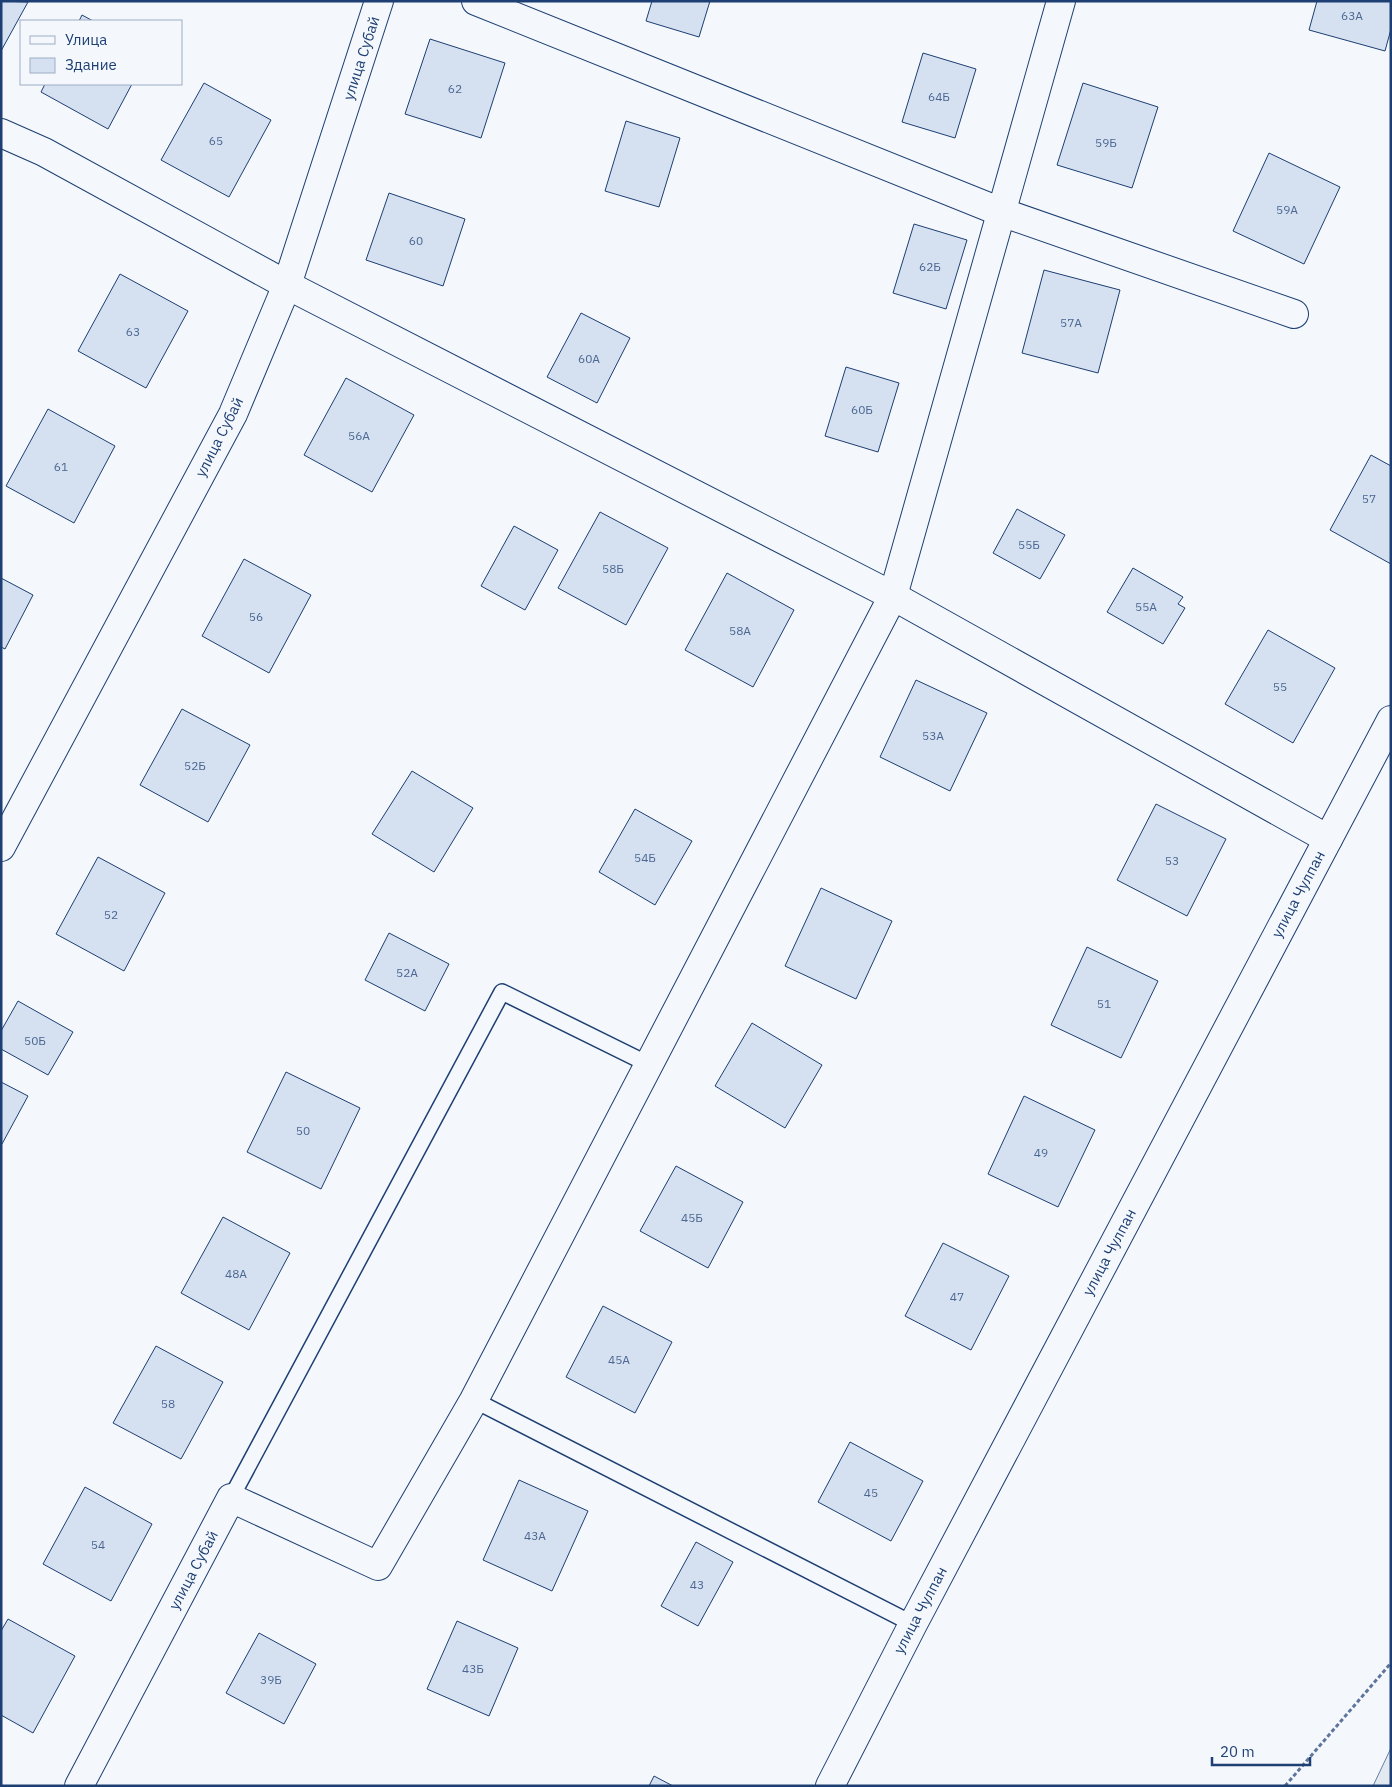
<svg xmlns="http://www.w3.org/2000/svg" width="1392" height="1787" font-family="'IBM Plex Sans',sans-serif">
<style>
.green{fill:#e3e9f0;stroke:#687fa3}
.building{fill:#d5e0f0;stroke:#1d3f73}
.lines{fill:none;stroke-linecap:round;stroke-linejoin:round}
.lane-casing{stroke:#1d3f73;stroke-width:18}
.street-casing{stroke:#1d3f73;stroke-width:30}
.secondary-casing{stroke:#1d3f73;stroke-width:30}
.path{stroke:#5e769c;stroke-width:3;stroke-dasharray:4 2.5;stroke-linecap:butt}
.lane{stroke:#f4f7fb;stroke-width:15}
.street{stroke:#f4f7fb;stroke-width:28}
.secondary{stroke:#f4f7fb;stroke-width:28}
.labels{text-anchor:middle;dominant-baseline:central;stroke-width:4;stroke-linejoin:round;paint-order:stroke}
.number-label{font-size:12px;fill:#4b6792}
.street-label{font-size:15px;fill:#1d3f73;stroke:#f4f7fb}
</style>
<rect width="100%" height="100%" fill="#f4f7fb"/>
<!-- green -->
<polygon class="green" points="1391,1748 1391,1786 1373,1786"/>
<!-- building -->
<g class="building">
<polygon points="1,1 28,2 1,51"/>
<polygon points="652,1 710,1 699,37 646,21"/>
<polygon points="1317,1 1391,1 1391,29 1385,51 1309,30"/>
<polygon points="82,15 93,21 79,21"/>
<polygon points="430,39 505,63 481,138 405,114"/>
<polygon points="923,53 976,69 955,138 902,122"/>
<polygon points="204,83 271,120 229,197 161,160"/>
<polygon points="1083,83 1158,107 1132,188 1057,165"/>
<polygon points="45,84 132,84 108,129 41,92"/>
<polygon points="626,121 680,138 659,207 605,191"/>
<polygon points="1269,153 1340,187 1304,264 1233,231"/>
<polygon points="389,193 465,219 443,286 366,260"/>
<polygon points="914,224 967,240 946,309 893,293"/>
<polygon points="1044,270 1120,290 1098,373 1022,353"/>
<polygon points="120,274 188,311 146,388 78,351"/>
<polygon points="581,313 630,338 597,403 547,377"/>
<polygon points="846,367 899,383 878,452 825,436"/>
<polygon points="346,378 414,415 372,492 304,455"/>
<polygon points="48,409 115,446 74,523 6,486"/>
<polygon points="1371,455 1391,466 1391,564 1330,530"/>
<polygon points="1017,509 1065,535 1040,579 993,553"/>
<polygon points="600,512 668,548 626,625 558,588"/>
<polygon points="514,526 558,550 525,610 481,586"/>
<polygon points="244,559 311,595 269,673 202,636"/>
<polygon points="1133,568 1183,597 1178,604 1185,608 1163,644 1107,612"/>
<polygon points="727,573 794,610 753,687 685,650"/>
<polygon points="1,578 33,595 5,649 1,647"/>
<polygon points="1268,630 1335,668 1293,743 1225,704"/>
<polygon points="916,680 987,713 950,791 880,757"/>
<polygon points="182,709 250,745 208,822 140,785"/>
<polygon points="412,771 473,808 434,872 372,834"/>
<polygon points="1156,804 1226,839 1187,916 1117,880"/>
<polygon points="635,809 692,841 655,905 599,872"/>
<polygon points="98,857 165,893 124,971 56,934"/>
<polygon points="821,888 892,921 856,999 785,966"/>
<polygon points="389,933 449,964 425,1011 365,980"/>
<polygon points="1087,947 1158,981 1121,1058 1051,1025"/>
<polygon points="18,1001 73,1032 48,1075 1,1049 1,1031"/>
<polygon points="752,1023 822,1065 785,1128 715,1086"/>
<polygon points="286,1072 360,1108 321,1189 247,1152"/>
<polygon points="1,1082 28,1096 2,1144 1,1144"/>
<polygon points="1024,1096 1095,1130 1058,1207 988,1174"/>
<polygon points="676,1166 743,1202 708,1268 640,1231"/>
<polygon points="223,1217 290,1253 249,1330 181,1293"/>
<polygon points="943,1243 1009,1276 971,1350 905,1316"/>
<polygon points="603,1306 672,1342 635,1413 566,1377"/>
<polygon points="156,1346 223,1382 181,1459 113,1423"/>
<polygon points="850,1442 923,1481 891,1541 818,1502"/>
<polygon points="519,1480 588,1511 552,1591 483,1560"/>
<polygon points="85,1487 152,1524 111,1601 43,1564"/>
<polygon points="696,1542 733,1562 698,1626 661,1606"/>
<polygon points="8,1619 75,1656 33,1733 1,1715 1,1631"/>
<polygon points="457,1621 518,1648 489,1716 427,1689"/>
<polygon points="259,1633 316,1664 284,1724 226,1693"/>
<polygon points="654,1776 673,1786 649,1786"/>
</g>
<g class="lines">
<!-- lane casing -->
<g class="lane-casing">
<g id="lane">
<polyline points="474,1400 913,1624"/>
<polyline points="231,1498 502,992 650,1065"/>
</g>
</g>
<!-- street casing -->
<g class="street-casing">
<g id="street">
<polyline points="476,1 1001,212 1294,314"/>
<polyline points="1,133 44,152 287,285 893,596 1328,839"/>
<polyline points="287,285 379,1"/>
<polyline points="79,1786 231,1498 378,1566 474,1400 893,596 1061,1"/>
<polyline points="830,1786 913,1624 1391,720"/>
</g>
</g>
<!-- secondary casing -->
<g class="secondary-casing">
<polyline id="secondary" points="1,847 233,414 287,285"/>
</g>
<!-- path -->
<polyline class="path" points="1285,1786 1391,1663"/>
<!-- lane -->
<use href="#lane" class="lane"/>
<!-- street -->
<use href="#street" class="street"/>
<!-- secondary -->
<use href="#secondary" class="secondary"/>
</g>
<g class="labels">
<!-- number labels -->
<g class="number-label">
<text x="1352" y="15">63А</text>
<text x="455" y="88">62</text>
<text x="939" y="96">64Б</text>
<text x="216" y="140">65</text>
<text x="1106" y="142">59Б</text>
<text x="1287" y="209">59А</text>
<text x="416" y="240">60</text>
<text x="930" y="266">62Б</text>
<text x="1071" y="322">57А</text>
<text x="133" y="331">63</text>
<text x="589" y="358">60А</text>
<text x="862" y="409">60Б</text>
<text x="359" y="435">56А</text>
<text x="61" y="466">61</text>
<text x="1369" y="498">57</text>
<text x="1029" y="544">55Б</text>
<text x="613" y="568">58Б</text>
<text x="1146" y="606">55А</text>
<text x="256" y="616">56</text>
<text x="740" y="630">58А</text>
<text x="1280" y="686">55</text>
<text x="933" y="735">53А</text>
<text x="195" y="765">52Б</text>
<text x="645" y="857">54Б</text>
<text x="1172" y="860">53</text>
<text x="111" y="914">52</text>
<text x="407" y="972">52А</text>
<text x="1104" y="1003">51</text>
<text x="35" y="1040">50Б</text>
<text x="303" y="1130">50</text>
<text x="1041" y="1152">49</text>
<text x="692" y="1217">45Б</text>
<text x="236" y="1273">48А</text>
<text x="957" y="1296">47</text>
<text x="619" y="1359">45А</text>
<text x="168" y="1403">58</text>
<text x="871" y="1492">45</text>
<text x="535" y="1535">43А</text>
<text x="98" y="1544">54</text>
<text x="697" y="1584">43</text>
<text x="473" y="1668">43Б</text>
<text x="271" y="1679">39Б</text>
</g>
<!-- street labels -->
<g class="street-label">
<text transform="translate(361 58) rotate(-72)">улица Субай</text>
<text transform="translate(219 437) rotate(-63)">улица Субай</text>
<text transform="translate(1298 894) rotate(-62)">улица Чулпан</text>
<text transform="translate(1109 1252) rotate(-62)">улица Чулпан</text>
<text transform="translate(193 1570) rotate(-62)">улица Субай</text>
<text transform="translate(920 1610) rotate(-62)">улица Чулпан</text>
</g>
</g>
<!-- border -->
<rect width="1392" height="1787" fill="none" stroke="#1d3f73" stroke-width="5"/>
<!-- legend -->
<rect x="20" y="20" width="162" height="65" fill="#f4f7fb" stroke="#9eadc5"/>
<rect x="30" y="36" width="25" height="8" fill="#f4f7fb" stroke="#9eadc5"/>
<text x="65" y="45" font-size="15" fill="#1d3f73">Улица</text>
<rect x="30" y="58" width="25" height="15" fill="#d5e0f0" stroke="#9eadc5"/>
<text x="65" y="70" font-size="15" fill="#1d3f73">Здание</text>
<!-- scale -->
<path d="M1212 1757v8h98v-8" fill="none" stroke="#1d3f73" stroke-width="2.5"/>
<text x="1220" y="1757" font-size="15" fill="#1d3f73" stroke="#f4f7fb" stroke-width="4" paint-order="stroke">20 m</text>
</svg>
